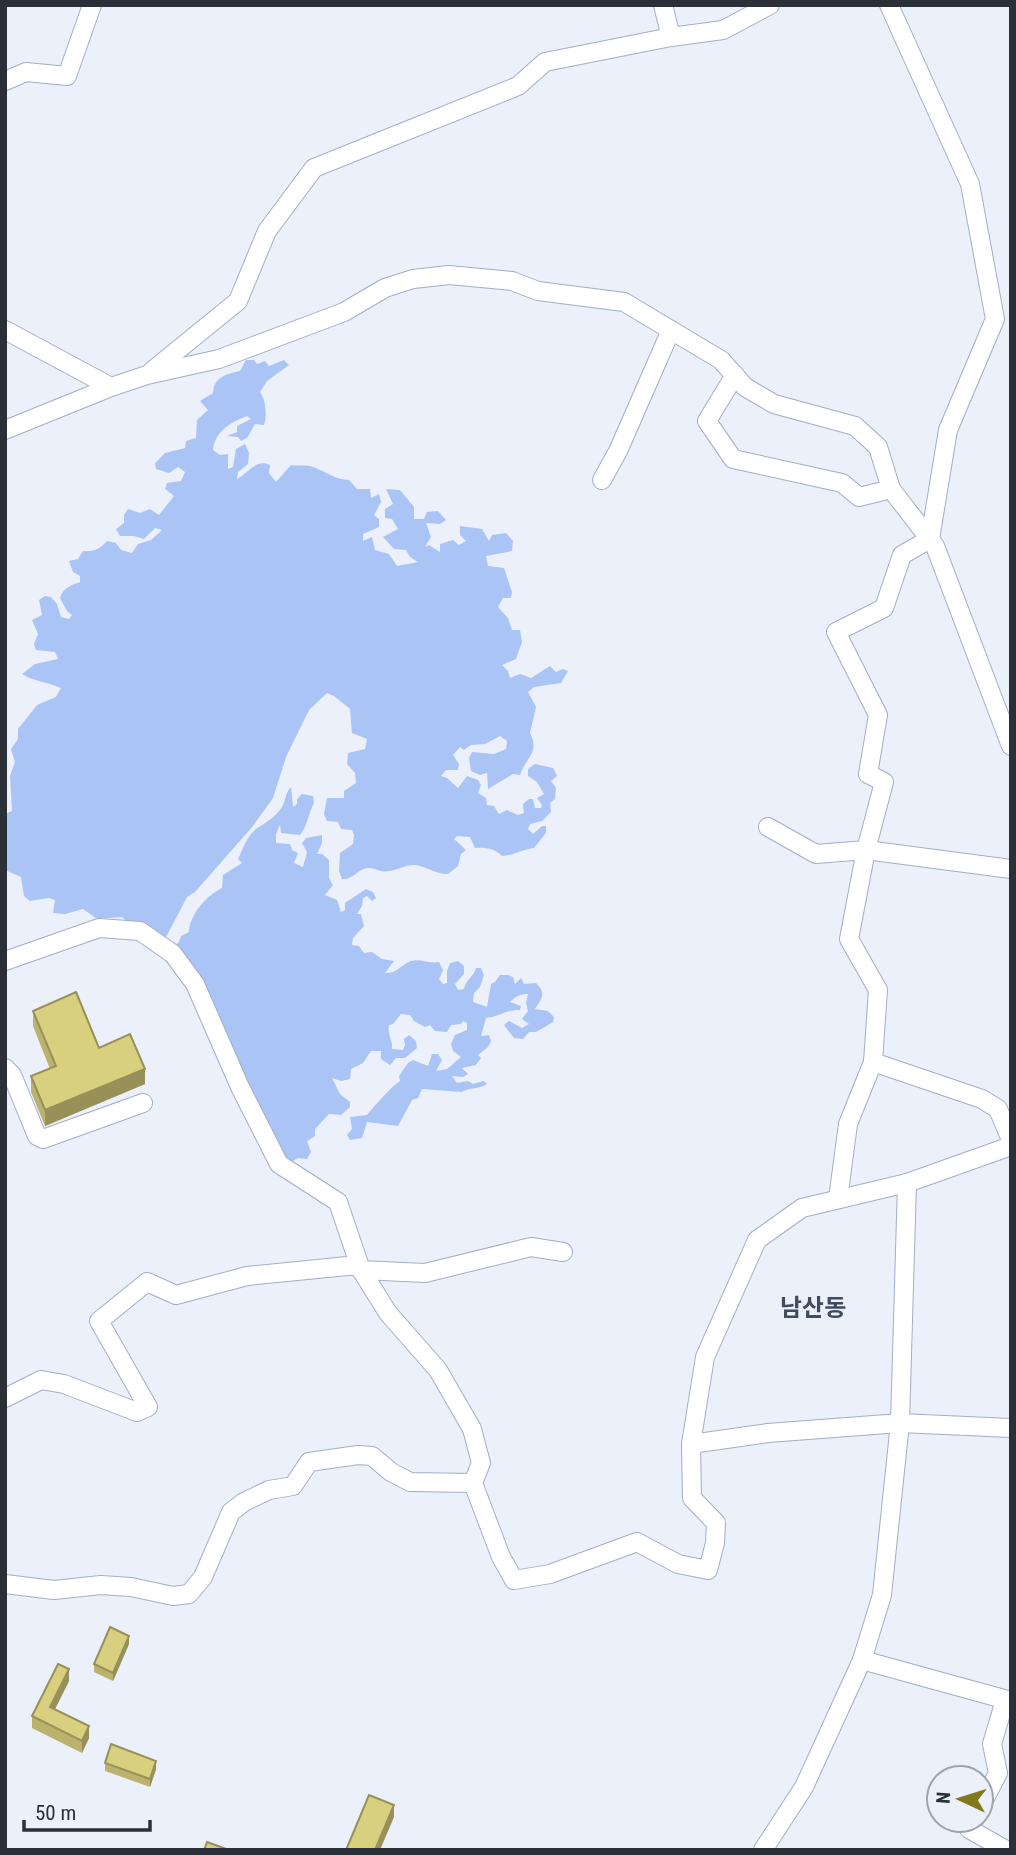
<svg xmlns="http://www.w3.org/2000/svg" width="1016" height="1855" font-family="'Roboto Condensed','Noto Sans KR',sans-serif">
<style>
.green{fill:#aac4f5}
.lines{fill:none;stroke-linecap:round;stroke-linejoin:round}
.minor-casing{stroke:#a2aec5;stroke-width:20}
.minor{stroke:#fff;stroke-width:18}
.wall{fill:#bab26d}
.shaded-wall{fill:#979159}
.building{fill:#d8cf7f;stroke:#979159;stroke-width:2}
.labels{text-anchor:middle;dominant-baseline:central;stroke-width:5;stroke-linejoin:round;paint-order:stroke}
.quarter-label{font-size:24px;font-weight:bold;fill:#404b5f;stroke:#ebf0fa}
</style>
<rect width="100%" height="100%" fill="#ebf0fa"/>
<!-- green -->
<g class="green">
<path d="M246,360h8l3,4 8,-3 4,5 15,-6 5,5 -22,16 -7,11c6,8 7,24 4,33l-9,-1 -8,14 -6,3 -3,-4 -11,-1 10,-4v-6l14,-7 -4,-3c-16,6 -32,15 -34,34l7,5 8,-1v15l5,-2 3,-18 9,-5 4,9 -1,11 -10,8 -1,7c11,-6 20,-21 33,-14l-1,8 7,9 15,-17c6,1 14,0 19,1 14,4 25,14 39,14l8,9h13l1,9 8,-4 2,8 -7,13 5,4v8l-16,7v7l9,-4 3,13 14,4 8,12 21,-4 -8,-5 -4,-7 -12,-1 -11,-12 15,-8 -6,-10 -7,-1v-9l8,-5 -7,-15 14,1 14,17v12h10l3,-7 11,-1 8,9 -6,4 -14,-1 5,14 -6,10 4,-2 11,7v-8l13,-4 6,5 7,-4 -6,-6v-9l22,3 7,12 3,-6 14,-2 7,8 -1,10 -26,5 2,10 16,2 8,24 -1,6h-8l-5,9 10,11 4,12h8l2,12 -6,17 -14,6 6,6 2,7 10,-4 11,4 19,-12 6,6 7,-3 5,2 -7,12 -27,4 -6,5 8,15 -6,26c10,20 -4,24 -10,42l-7,-1 -25,15 -1,-16 -7,2 -9,-4 -2,-13 3,-6 22,2 12,-5 1,-8 -7,-5 -15,8 -14,1 -7,5 -4,-3 -7,8 6,9 -1,6h-12l-5,6 6,2 11,10 9,-12 11,4 3,5 -3,8 8,5 1,7 7,1 5,8 8,-4 11,5 6,-2 -1,-9 6,-5h4l2,9h6l1,-3 -5,-7 7,-4 -7,-12 -9,-6v-7l7,-5 18,4 4,8 -6,5 5,7 -1,11 -5,4 1,9 -9,9 -12,3 -2,5 5,5 9,-8h4v7l-12,15c-11,1 -22,8 -32,8 -8,-8 -17,-9 -27,-8l-5,-11 -13,-1 -3,3 12,11 -5,4 -3,12 -10,8c-12,0 -21,-7 -32,-9 -9,-1 -19,5 -27,6 -9,2 -14,-4 -22,-3 -10,2 -14,12 -25,11l-3,-8 1,-18 13,-9 1,-9 -2,-5 -11,-1 -3,-7 -11,-1 -3,-7 3,-16h17v-7l12,-8 -1,-10 -8,-9 1,-11 17,-4 2,-10 -15,-6 -2,-24 -16,-13 -7,-3 -18,17 -23,47 -13,41 -20,28 -58,66 -8,5 -21,40 -33,-11 -11,-9 -25,2 -14,-10 -18,5 -12,-1 2,-13 -6,-2 -19,3 -6,-5 -3,-19 -16,-7v-56l7,-3 -2,-35 5,-14 -4,-13 7,-10v-10l19,-24 19,-8 5,-9c-13,-6 -26,-6 -39,-14l13,-10 23,-5 -3,-7 -19,-2 -2,-6 4,-10 -6,-14 10,-5 -3,-15 6,-4 6,1 6,7 4,13 8,2 3,-4 -5,-4 -7,-13c3,-10 11,-13 20,-16v-6l-7,-4 -4,-11 9,-2 5,-8c11,1 17,-2 24,-10l9,2 5,7 11,3 6,-9 13,-4 11,-10 -7,-2 -11,11 -10,-3h-14l-4,-7 8,-6v-8l4,-6 12,4 10,-4 9,6 15,-19 -9,-7 2,-6 14,-2 4,-9 -7,-5 -9,6 -13,-4 -1,-6 10,-10 20,-5 1,-7 10,-3 1,-18 11,-10 -8,-9 13,-8c1,-16 13,-19 27,-22z"/>
<path d="M291,787l2,20 4,-3v-5l5,-5 11,2 1,7c-6,11 -6,22 -14,32l-19,-2 -1,-8 -4,9v9l14,1 2,6 6,3 -4,10 9,4 4,-15 -5,-9 4,-5 16,-3v8l-5,11h5l7,6v18l4,7 -8,10 12,5 4,12 4,-2v-7l21,-14 7,3 3,6 -4,3 -5,-5 -4,2 -1,8 -5,8h4l3,12 -11,12 -1,7 7,1 5,7 8,-1 10,7 12,2 -9,12c11,1 16,-8 26,-12 10,-3 18,3 28,1l4,8 -4,9 4,5 4,-1v-12l3,-8 8,-2 6,5v8l-9,10 3,6 6,-1c1,-9 10,-12 12,-21h5l3,7 -4,12 -6,6 -1,9 14,5 4,-23 4,-2 5,-7h8l5,2 2,7 6,-6 3,6 12,-1c10,10 7,14 -1,26l13,2 6,6 -1,5 -17,10h-7l-6,7 -9,-1 -10,-13 5,-4 13,7 7,-4 -7,-5 6,-8 -2,-8 2,-9c-8,0 -12,2 -18,8l11,4 -1,4c-12,-1 -22,7 -34,8l-5,18 8,-1 2,6 -3,6 -10,8 3,3 -5,7 -14,3 6,6 -5,3 -11,-1 5,7 11,-2 5,3 11,-3 3,3c-9,6 -18,3 -25,8l-40,-3 -4,9 -6,2 -14,26 -31,-4 -5,16 -12,2 -3,-5 5,-6 -2,-12 17,-2c8,-10 23,-27 33,-34l-1,-5 9,-13 5,-3 15,6 4,-12h6l4,6 -6,11 11,-2 14,-12 -8,-6 -2,-7 4,-9 12,-5v-7l-4,-2 -2,3 -10,1 -4,7 -12,-1 -5,-6 -5,2 -11,-6 -4,-6 -9,-1 -8,10 -4,1c-2,9 4,15 3,24l11,1 2,-5 -1,-6 5,-4 7,6 1,7 -12,10h-9l-6,7 -9,-6v-8h-10l-8,12 -12,6 -1,10 -9,2 -9,-3 8,16 10,8v5l-9,8 -12,-1 -14,15v7l-8,5 4,11 -4,7 -9,-1 -5,3h-9l-109,-216 4,-3 2,-6 8,-4c1,-18 17,-36 33,-44l1,-13 19,-12 -4,-4c5,-10 9,-23 18,-30 9,-6 20,-12 26,-22 4,-7 3,-14 9,-20z"/>
</g>
<g class="lines">
<!-- minor casing -->
<g class="minor-casing">
<g id="minor">
<polyline points="663,5 671,37"/>
<polyline points="5,81 26,72 67,76 92,5"/>
<polyline points="5,330 111,387"/>
<polyline points="152,371 238,301 267,231 314,168 518,86 545,62 671,37 723,30 770,5"/>
<polyline points="735,375 707,421 733,459 842,483 859,497 891,489"/>
<polyline points="5,430 111,387 147,375 219,359 344,312 385,288 413,279 449,275 512,281 538,291 624,302 721,360 745,387 774,404 855,426 878,447 891,489 935,546 1011,746"/>
<polyline points="602,480 618,451 671,330"/>
<polyline points="768,827 816,854 866,850 1011,869"/>
<polyline points="5,961 99,928 140,931 173,954 195,984 240,1087 279,1164 338,1202 361,1270 425,1273 531,1247 563,1252"/>
<polyline points="873,1062 982,1099 998,1109 1011,1140"/>
<polyline points="5,1068 12,1075 37,1136 43,1139 143,1103"/>
<polyline points="838,1199 848,1124 873,1062 878,990 849,939 866,850 884,782 868,774 878,715 836,632 884,608 902,555 930,539 948,430 995,319 970,184 889,5"/>
<polyline points="5,1398 41,1380 64,1384 137,1412 148,1407 99,1321 147,1282 176,1295 247,1276 358,1265 388,1313 438,1370 472,1429 481,1463 473,1483 501,1557 514,1580 550,1574 637,1542 678,1564 708,1570 715,1543 716,1523 692,1498 691,1444 705,1357 757,1240 802,1208 907,1183 1011,1146"/>
<polyline points="691,1444 768,1433 900,1423 1011,1428"/>
<polyline points="5,1584 54,1590 101,1585 131,1587 173,1596 189,1594 203,1577 231,1512 244,1502 269,1490 293,1486 309,1462 358,1455 372,1456 391,1472 410,1482 473,1483"/>
<polyline points="862,1660 1011,1701"/>
<polyline points="981,1806 998,1773 992,1744 1005,1700"/>
<polyline points="974,1820 969,1829 1006,1850"/>
<polyline points="763,1850 804,1787 862,1660 882,1595 900,1423 907,1183"/>
</g>
</g>
<!-- minor -->
<use href="#minor" class="minor"/>
</g>
<!-- wall -->
<g class="wall">
<polygon points="33,1011 99,1048 145,1084 45,1126 31,1092 31,1076 50,1069 33,1026"/>
<polygon points="129,1644 113,1681 94,1672 94,1664"/>
<polygon points="69,1681 55,1709 89,1738 82,1753 32,1728 32,1716"/>
<polygon points="105,1763 156,1769 150,1787 105,1771"/>
</g>
<!-- shaded-wall -->
<g class="shaded-wall">
<polygon points="145,1069 145,1084 45,1126 45,1110"/>
<polygon points="129,1636 129,1644 113,1681 113,1673"/>
<polygon points="69,1669 69,1681 50,1719 50,1707"/>
<polygon points="89,1726 89,1738 82,1753 82,1741"/>
<polygon points="156,1761 156,1769 150,1787 150,1779"/>
<polygon points="394,1805 394,1817 380,1850 375,1850"/>
</g>
<!-- building -->
<g class="building">
<polygon points="76,992 99,1048 130,1034 145,1069 45,1110 31,1076 56,1066 33,1011"/>
<polygon points="110,1627 129,1636 113,1673 94,1664"/>
<polygon points="58,1664 69,1669 50,1707 89,1726 82,1741 32,1716"/>
<polygon points="111,1744 156,1761 150,1779 105,1763"/>
<polygon points="369,1795 394,1805 375,1850 346,1850"/>
<polygon points="207,1842 229,1850 204,1850"/>
</g>
<g class="labels">
<!-- quarter labels -->
<g class="quarter-label">
<text x="813" y="1308">남산동</text>
</g>
</g>
<!-- border -->
<rect width="1016" height="1855" fill="none" stroke="#2a2f38" stroke-width="14"/>
<!-- north arrow -->
<g transform="translate(960 1799) rotate(274)"><circle r="33" fill="#ebf0fa" stroke="#9ea3ac" stroke-width="2"/>
<path d="M0-5L12 26L0 18L-12 26Z" fill="#81771b"/>
<text y="-10" font-size="19" font-weight="bold" text-anchor="middle" fill="#2a2f38">N</text>
</g>
<!-- scale -->
<path d="M24 1820v10h126v-10" fill="none" stroke="#2a2f38" stroke-width="3.5"/>
<text x="35" y="1820" font-size="21" fill="#2a2f38" stroke="#ebf0fa" stroke-width="5" paint-order="stroke">50 m</text>
</svg>
